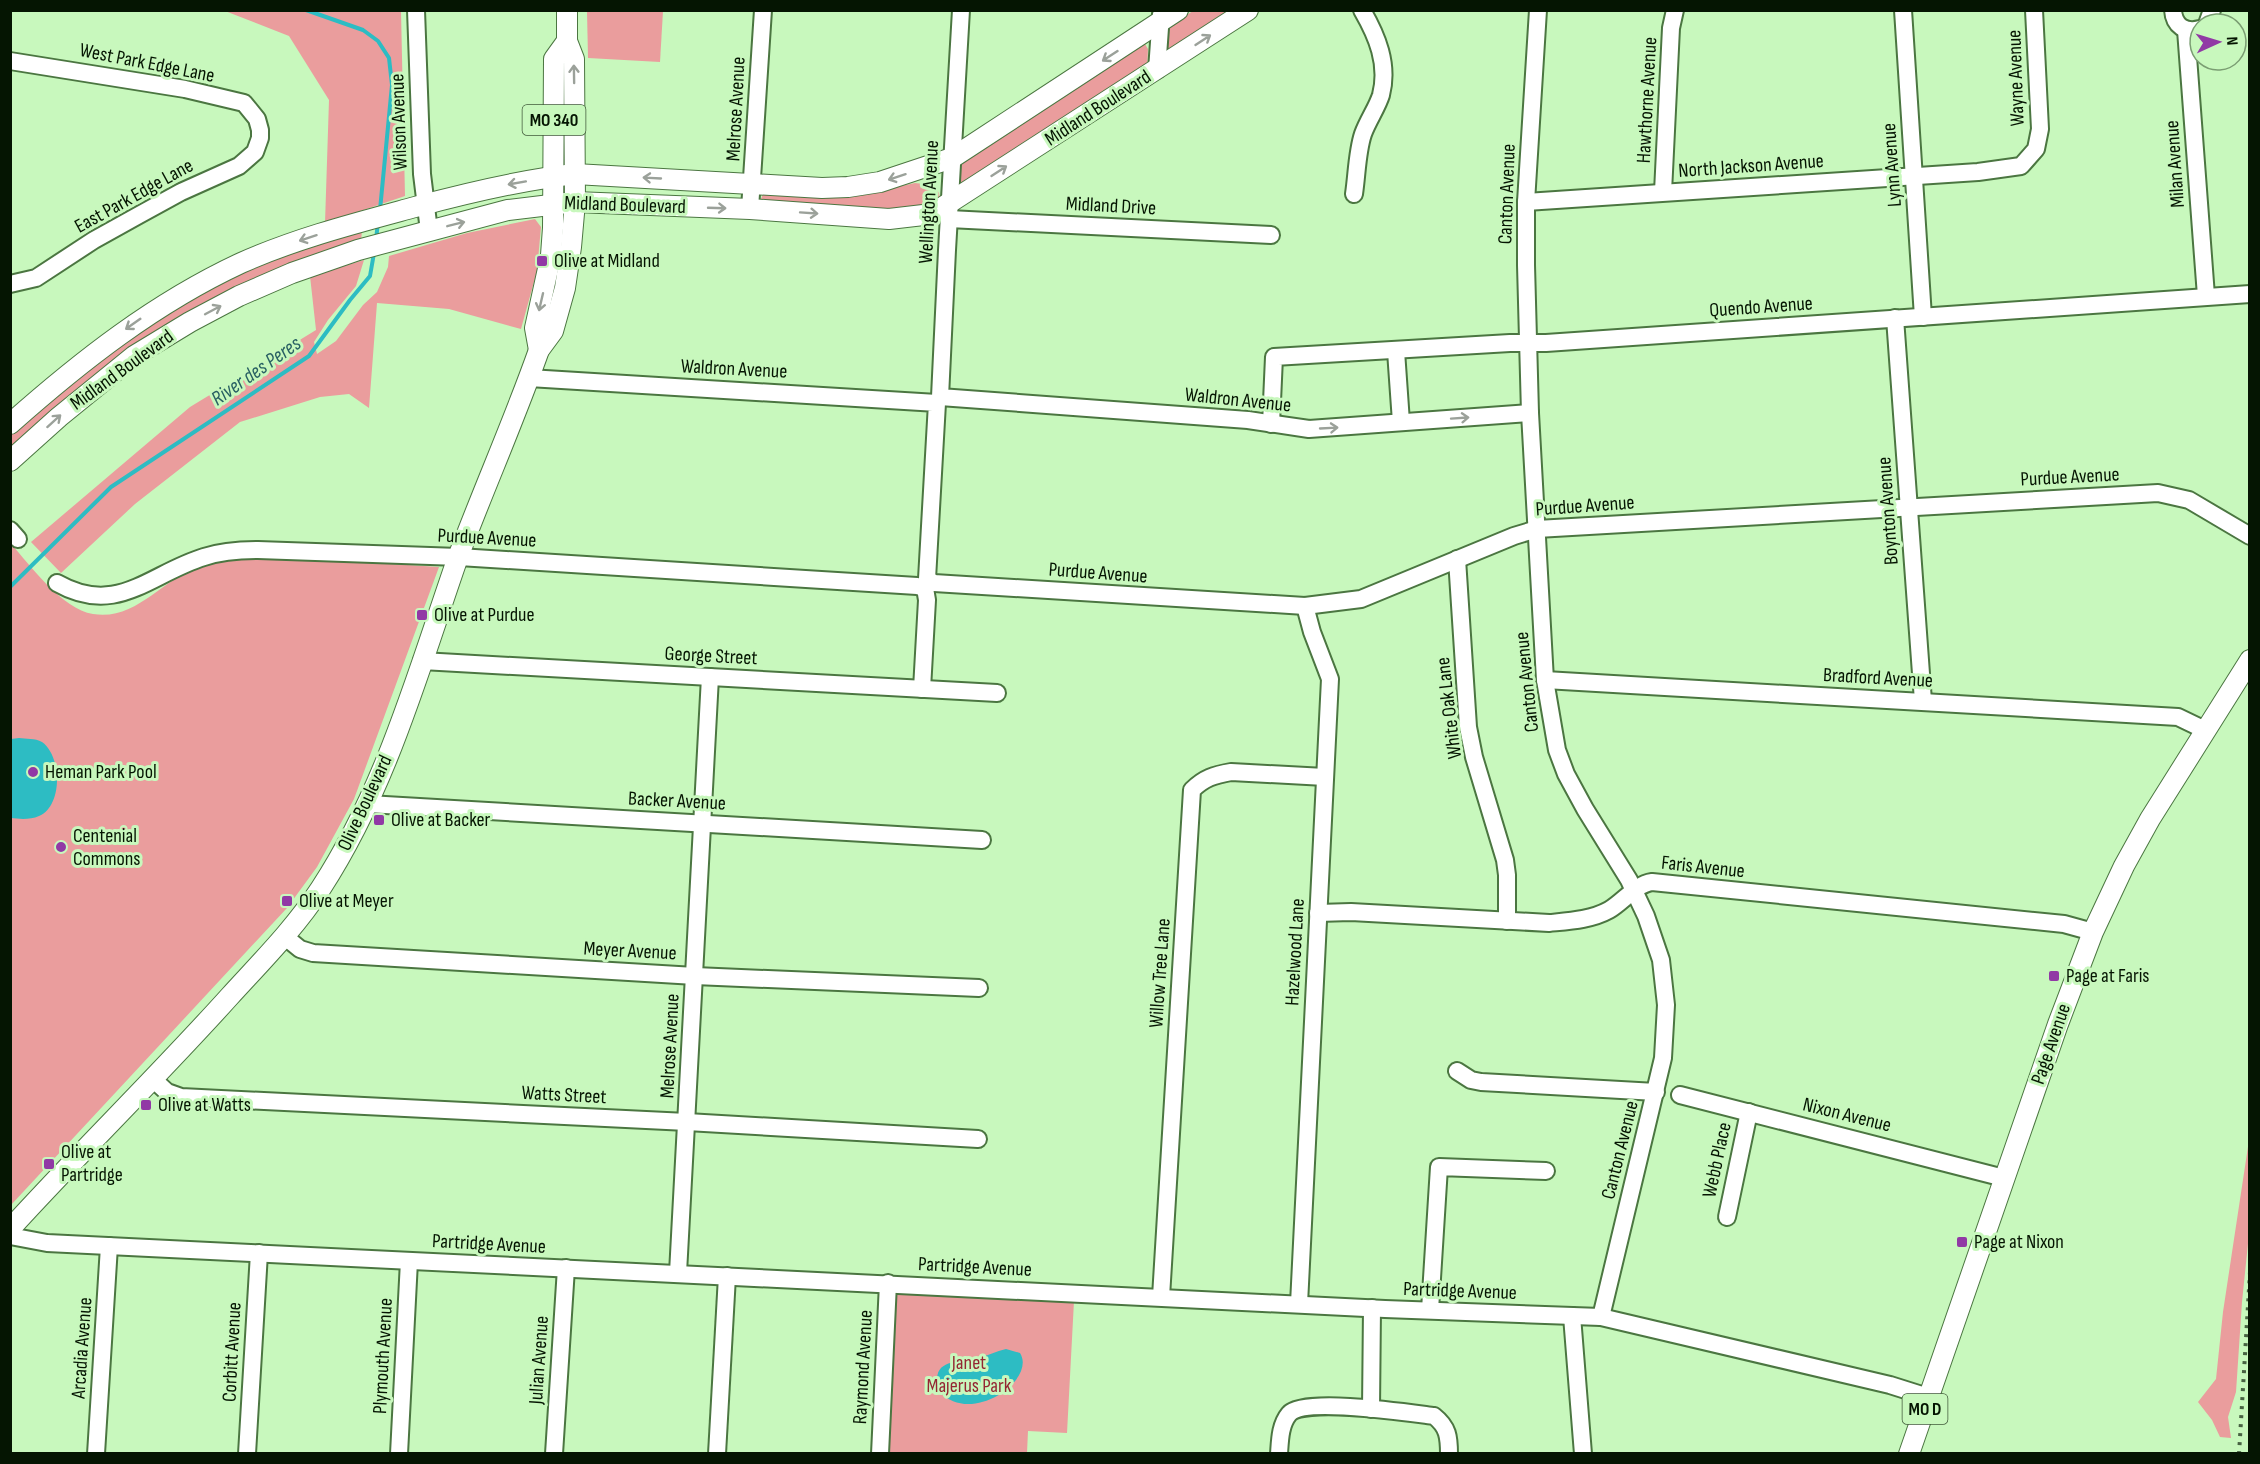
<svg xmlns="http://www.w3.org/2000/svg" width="2260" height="1464" font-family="'Sofia Sans Condensed',sans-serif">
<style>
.green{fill:#ea9d9d}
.water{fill:#2dbcc3}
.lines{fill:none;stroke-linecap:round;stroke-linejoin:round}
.stream{stroke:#2dbcc3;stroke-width:4}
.minor-casing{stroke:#4b7641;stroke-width:20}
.major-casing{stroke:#4b7641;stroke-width:22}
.minor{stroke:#fff;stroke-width:16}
.major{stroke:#fff;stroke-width:20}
.rail{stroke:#476242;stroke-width:4;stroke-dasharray:3 6;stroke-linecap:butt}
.oneway{stroke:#9ba19a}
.poi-dot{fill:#9139a5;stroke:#c8f8bd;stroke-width:2}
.labels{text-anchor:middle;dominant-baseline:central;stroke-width:6;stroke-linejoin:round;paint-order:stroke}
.shield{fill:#c8f8bd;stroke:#40593a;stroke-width:1.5}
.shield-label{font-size:18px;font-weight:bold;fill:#051502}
.street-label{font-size:20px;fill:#051502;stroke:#c8f8bd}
.poi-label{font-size:20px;fill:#051502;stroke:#c8f8bd;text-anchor:start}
.park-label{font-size:20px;fill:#942632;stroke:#c8f8bd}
.water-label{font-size:21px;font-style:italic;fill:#296063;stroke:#c8f8bd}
</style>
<rect width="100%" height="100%" fill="#c8f8bd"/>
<!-- green -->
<g class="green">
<polygon points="225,11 401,11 405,196 325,223 329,100 289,36"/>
<polygon points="587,11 663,11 660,62 588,58"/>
<path d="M1193,11h48l-76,44c0,-33 1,-27 28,-44z"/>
<polygon points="1141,43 1145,44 1148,49 1147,68 962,186 959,183 959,165 961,160"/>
<path d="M915,183c11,1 25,2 25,16l-10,6 -20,6 -148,-8 -1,-4 2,-5 4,-1 84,4z"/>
<polygon points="535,219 541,227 537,271 521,329 449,309 377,303 369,408 349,394 320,397 240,422 135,504 61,573 31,542 190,407 316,330 310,276 364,260 356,286 328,320 314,342 317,354 336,341 363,305 377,292 388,267 389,256 467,233"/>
<path d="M362,230l-1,12 -132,53 -218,158v-20c48,-42 99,-89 154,-120 64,-37 126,-63 197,-83z"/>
<path d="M11,544c20,22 51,65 82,70 43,7 68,-34 105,-47 42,-15 88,-10 132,-7 36,2 73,5 109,7l-85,232 -37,68 -30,41 -276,297z"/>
<polygon points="2249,1140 2249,1234 2242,1302 2236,1392 2228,1417 2231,1438 2220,1437 2212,1420 2198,1402 2216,1379 2223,1312"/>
<polygon points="902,1293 1074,1301 1067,1433 1028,1431 1027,1453 885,1454 894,1300 896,1295"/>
</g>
<!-- water -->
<g class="water">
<path d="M19,738c7,1 16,0 23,4 20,14 21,64 -3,74 -9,4 -20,3 -28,2v-79z"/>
<path d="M1006,1349l14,4c17,27 -49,73 -80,39 -12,-34 18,-29 38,-34 10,-2 18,-7 28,-9z"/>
</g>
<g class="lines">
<!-- stream -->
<g class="stream">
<polyline points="306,10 363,30 378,41 389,58 392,85 380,210"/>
<polyline points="376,239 378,223"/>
<polyline points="10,587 111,487 309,356 350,300 370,276 374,253"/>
</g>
<!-- minor casing -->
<g class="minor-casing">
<g id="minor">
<polyline points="416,10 422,174 429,231"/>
<polyline points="961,10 947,250 940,397 1248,420 1309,429 1530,413"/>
<polyline points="1538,10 1526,202 1526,265 1530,413 1545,680 1557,750 1566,774 1585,809 1629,880 1646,916 1661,960 1666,1005 1663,1058 1601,1317"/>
<polyline points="1903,10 1923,317"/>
<path d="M2173,10c1,16 12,23 27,19"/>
<polyline points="2207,24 2212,10"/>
<polyline points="2186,30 2206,296"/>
<polyline points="10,61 185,89 244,103 257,119 260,130 260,138 255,152 239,166 181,192 139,215 94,240 36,278 10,284"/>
<polyline points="1157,70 1161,14"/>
<polyline points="1663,192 1671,28 1675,10"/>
<path d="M1354,194c3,-20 3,-42 9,-60 5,-14 14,-26 18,-39 8,-31 -4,-59 -19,-85"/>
<polyline points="1526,202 1978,172 2021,166 2036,149 2040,129 2034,10"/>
<polyline points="750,209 763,10"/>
<polyline points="949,219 1271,235"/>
<polyline points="1895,318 1923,701"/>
<polyline points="1396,351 1401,422"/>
<polyline points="529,378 937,403 927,579 934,583 1305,606 1361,599 1514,536 1537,529 2158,493 2189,500 2250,536"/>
<polyline points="1271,424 1274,357 1510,343 1546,343 2250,294"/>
<polyline points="10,530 18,539"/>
<polyline points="1457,559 1468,727 1474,757 1505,860 1507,875 1507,921"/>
<path d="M57,583c60,34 92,-9 147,-26 18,-6 36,-7 54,-7l201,7 458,29 8,2 2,12 -5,89"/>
<polyline points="422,661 997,693"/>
<polyline points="1545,680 2178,717 2205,730"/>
<polyline points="368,804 982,840"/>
<path d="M1318,913l33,-1 198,11c20,-2 42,-3 60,-13 14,-8 27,-26 43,-28l412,42 29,8"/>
<polyline points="284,936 300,949 313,953 695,976 979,988"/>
<polyline points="1457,1071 1471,1080 1481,1082 1656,1092"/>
<polyline points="154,1080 167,1092 181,1097 687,1122 978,1139"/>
<polyline points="1680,1095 2004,1178"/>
<polyline points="1727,1217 1749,1112"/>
<polyline points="10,1236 47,1243 1385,1309 1601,1317 1890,1385 1928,1397"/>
<polyline points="678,1273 710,677"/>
<path d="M1161,1297l31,-507c12,-12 22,-15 39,-18l94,5"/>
<polyline points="1299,1304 1330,679 1312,632 1305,606"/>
<polyline points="1430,1310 1439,1167 1546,1171"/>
<polyline points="1572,1316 1583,1454"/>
<polyline points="1371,1409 1372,1308"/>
<polyline points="96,1454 109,1246"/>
<polyline points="247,1454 259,1253"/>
<polyline points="399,1454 409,1261"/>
<polyline points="554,1454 566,1268"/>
<polyline points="717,1454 727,1276"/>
<polyline points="880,1454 888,1283"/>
<path d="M1279,1454c1,-14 1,-29 10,-40 15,-17 121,-1 145,2 14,11 15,21 15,38"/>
</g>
</g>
<!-- major casing -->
<g class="major-casing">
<g id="major">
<polyline points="539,350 535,328 551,255 553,228 554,59 567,41"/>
<path d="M10,424c71,-63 145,-121 231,-161 56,-25 115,-40 174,-56 52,-14 105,-27 160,-33l247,14 26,-1 32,-5 72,-24 226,-148"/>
<polyline points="10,461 59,417 134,356 190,322 239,296 292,273 358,250 429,231 508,210 575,202 750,209 889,219 932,214 1248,10"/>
<path d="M10,1229c72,-79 148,-153 220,-233 31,-34 65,-68 91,-108 65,-100 97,-216 136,-328 26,-70 57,-139 82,-210l14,-19 12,-43 6,-41 4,-45 -1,-143 -7,-18v-31"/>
<polyline points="1909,1454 2058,1024 2093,932 2124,866 2150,819 2250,660"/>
</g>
</g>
<!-- minor -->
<use href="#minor" class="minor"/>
<!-- major -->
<use href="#major" class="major"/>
<!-- rail -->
<polyline class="rail" points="2239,1454 2250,1272"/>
</g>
<!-- one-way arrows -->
<defs><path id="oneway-shaft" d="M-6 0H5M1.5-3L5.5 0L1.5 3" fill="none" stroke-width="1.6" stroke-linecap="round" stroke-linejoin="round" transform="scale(1.5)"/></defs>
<g class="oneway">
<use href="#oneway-shaft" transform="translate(1203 40) rotate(-33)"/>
<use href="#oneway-shaft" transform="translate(1110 56) rotate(147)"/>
<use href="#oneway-shaft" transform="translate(574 74) rotate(-91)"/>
<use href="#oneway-shaft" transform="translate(999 171) rotate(-33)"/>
<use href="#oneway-shaft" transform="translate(897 177) rotate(162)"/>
<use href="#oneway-shaft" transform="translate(652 178) rotate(-177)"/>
<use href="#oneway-shaft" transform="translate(517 183) rotate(170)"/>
<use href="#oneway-shaft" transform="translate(717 208) rotate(2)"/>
<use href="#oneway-shaft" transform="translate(809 213) rotate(4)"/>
<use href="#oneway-shaft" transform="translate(456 224) rotate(-14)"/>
<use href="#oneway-shaft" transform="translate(308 238) rotate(162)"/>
<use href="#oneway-shaft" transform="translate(541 302) rotate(103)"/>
<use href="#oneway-shaft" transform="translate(213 310) rotate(-28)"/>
<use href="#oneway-shaft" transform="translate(133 324) rotate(145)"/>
<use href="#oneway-shaft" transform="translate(1460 418) rotate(-4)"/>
<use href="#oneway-shaft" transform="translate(54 421) rotate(-42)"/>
<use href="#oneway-shaft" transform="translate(1329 428) rotate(-3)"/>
</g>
<!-- markers -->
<g class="poi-dot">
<rect x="536" y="255" width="12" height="12" rx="3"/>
<rect x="416" y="609" width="12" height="12" rx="3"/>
<circle cx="33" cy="772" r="6"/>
<rect x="373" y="814" width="12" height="12" rx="3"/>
<circle cx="61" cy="847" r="6"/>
<rect x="281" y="895" width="12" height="12" rx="3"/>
<rect x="2048" y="970" width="12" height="12" rx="3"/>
<rect x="140" y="1099" width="12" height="12" rx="3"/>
<rect x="43" y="1158" width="12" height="12" rx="3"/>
<rect x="1956" y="1236" width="12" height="12" rx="3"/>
</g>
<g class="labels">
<!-- shield labels -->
<g class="shield">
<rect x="522.5" y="105" width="63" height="30" rx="4.5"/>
<rect x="1902.5" y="1394" width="45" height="30" rx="4.5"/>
</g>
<g class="shield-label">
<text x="554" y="120">MO 340</text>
<text x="1925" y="1409">MO D</text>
</g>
<!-- street labels -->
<g class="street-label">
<text transform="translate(147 63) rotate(11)">West Park Edge Lane</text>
<text transform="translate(2016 78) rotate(-92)">Wayne Avenue</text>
<text transform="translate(1647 100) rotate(-87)">Hawthorne Avenue</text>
<text transform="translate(1098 108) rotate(-33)">Midland Boulevard</text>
<text transform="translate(736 109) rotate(-87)">Melrose Avenue</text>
<text transform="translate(399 122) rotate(-92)">Wilson Avenue</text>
<text transform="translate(2175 164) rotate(-94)">Milan Avenue</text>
<text transform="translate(1892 165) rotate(-94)">Lynn Avenue</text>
<text transform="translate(1751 166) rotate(-4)">North Jackson Avenue</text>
<text transform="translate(1507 194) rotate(-88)">Canton Avenue</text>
<text transform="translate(134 196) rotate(-29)">East Park Edge Lane</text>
<text transform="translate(929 202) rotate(-87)">Wellington Avenue</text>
<text transform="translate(625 205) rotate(2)">Midland Boulevard</text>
<text transform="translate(1111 206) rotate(3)">Midland Drive</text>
<text transform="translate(1761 307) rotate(-4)">Quendo Avenue</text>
<text transform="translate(734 369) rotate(3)">Waldron Avenue</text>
<text transform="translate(122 370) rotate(-36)">Midland Boulevard</text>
<text transform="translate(1238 400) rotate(6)">Waldron Avenue</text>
<text transform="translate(2070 477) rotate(-3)">Purdue Avenue</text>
<text transform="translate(1585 506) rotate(-4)">Purdue Avenue</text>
<text transform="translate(1888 511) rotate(-94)">Boynton Avenue</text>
<text transform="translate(487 538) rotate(3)">Purdue Avenue</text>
<text transform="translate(1098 573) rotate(4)">Purdue Avenue</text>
<text transform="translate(711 656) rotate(3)">George Street</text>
<text transform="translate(1878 678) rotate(3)">Bradford Avenue</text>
<text transform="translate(1527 682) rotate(-96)">Canton Avenue</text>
<text transform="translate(1449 708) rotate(-97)">White Oak Lane</text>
<text transform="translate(677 801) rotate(3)">Backer Avenue</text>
<text transform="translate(365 803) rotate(-65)">Olive Boulevard</text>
<text transform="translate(1703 867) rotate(6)">Faris Avenue</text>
<text transform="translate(630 951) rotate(3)">Meyer Avenue</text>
<text transform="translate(1295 952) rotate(-87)">Hazelwood Lane</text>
<text transform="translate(1160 973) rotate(-86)">Willow Tree Lane</text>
<text transform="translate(2051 1044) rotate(-71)">Page Avenue</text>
<text transform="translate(670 1046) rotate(-87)">Melrose Avenue</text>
<text transform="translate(564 1095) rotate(3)">Watts Street</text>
<text transform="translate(1847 1115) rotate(14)">Nixon Avenue</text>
<text transform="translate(1620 1150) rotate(-76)">Canton Avenue</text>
<text transform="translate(1717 1160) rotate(-78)">Webb Place</text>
<text transform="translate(489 1244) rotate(3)">Partridge Avenue</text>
<text transform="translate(975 1267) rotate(3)">Partridge Avenue</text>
<text transform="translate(1460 1291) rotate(2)">Partridge Avenue</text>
<text transform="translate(82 1348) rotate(-86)">Arcadia Avenue</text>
<text transform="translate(232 1352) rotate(-87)">Corbitt Avenue</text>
<text transform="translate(383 1356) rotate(-87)">Plymouth Avenue</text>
<text transform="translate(539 1360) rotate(-86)">Julian Avenue</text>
<text transform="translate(863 1367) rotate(-87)">Raymond Avenue</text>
</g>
<!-- poi labels -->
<g class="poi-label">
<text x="554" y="261">Olive at Midland</text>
<text x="434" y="615">Olive at Purdue</text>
<text x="45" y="772">Heman Park Pool</text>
<text x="391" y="820">Olive at Backer</text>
<text x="73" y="836">Centenial<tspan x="73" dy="23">Commons</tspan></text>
<text x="299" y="901">Olive at Meyer</text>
<text x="2066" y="976">Page at Faris</text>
<text x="158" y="1105">Olive at Watts</text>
<text x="61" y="1152">Olive at<tspan x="61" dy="23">Partridge</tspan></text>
<text x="1974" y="1242">Page at Nixon</text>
</g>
<!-- park labels -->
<g class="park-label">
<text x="969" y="1363">Janet<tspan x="969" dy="23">Majerus Park</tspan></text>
</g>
<!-- water labels -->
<g class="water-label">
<text transform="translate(256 371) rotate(-35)">River des Peres</text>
</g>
</g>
<!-- border -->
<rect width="2260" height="1464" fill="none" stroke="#051502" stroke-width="24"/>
<!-- north arrow -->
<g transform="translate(2218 42) rotate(86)"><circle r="28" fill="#c8f8bd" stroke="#7a9d72" stroke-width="1.5"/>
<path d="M0-4.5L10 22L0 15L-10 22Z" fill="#9139a5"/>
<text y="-9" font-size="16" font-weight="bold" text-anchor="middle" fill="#051502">N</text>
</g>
</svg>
